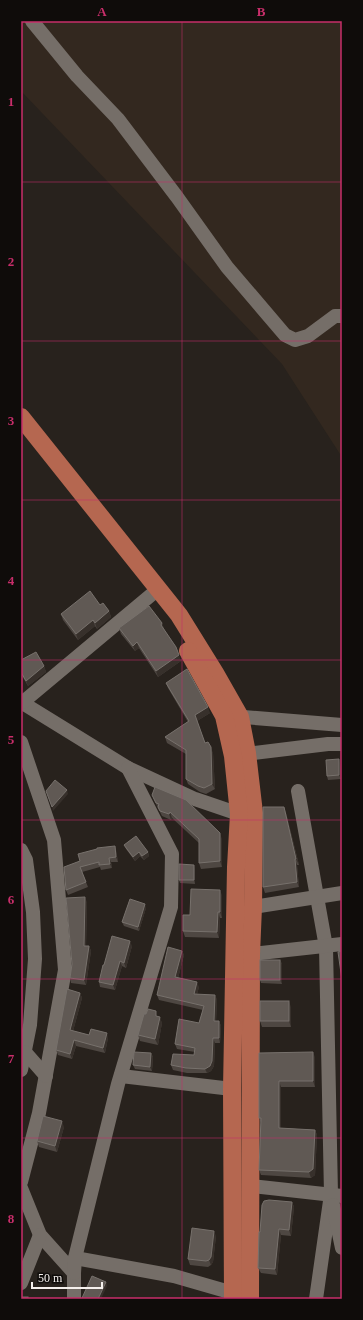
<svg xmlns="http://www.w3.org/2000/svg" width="363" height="1320" font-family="Georgia,serif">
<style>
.built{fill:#33281f}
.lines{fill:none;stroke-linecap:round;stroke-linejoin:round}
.minor{stroke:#756e68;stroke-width:14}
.major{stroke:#b56750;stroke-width:18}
.wall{fill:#4e4742}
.shaded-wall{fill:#37302b}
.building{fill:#605954;stroke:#77716c}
.grid{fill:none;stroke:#c72e6a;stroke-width:1;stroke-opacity:0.55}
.neatline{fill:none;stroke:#c72e6a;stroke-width:1.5}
.grid-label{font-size:13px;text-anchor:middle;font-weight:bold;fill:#c72e6a}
</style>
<rect width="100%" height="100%" fill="#28221d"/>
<!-- built -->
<polygon class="built" points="21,21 342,21 342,453 340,454 282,364 21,91"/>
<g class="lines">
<!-- minor -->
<g class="minor">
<polyline points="32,21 77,76 118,119 177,197 227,267 285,335 295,340 308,336 335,316 342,316"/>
<polyline points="21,702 128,768 195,799 239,814 248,813"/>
<polyline points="23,702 151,595"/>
<polyline points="231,716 342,725"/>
<polyline points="21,742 54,840 65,970 39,1113 21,1182"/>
<polyline points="237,755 328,744 342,744"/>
<polyline points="298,791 326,947 331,1194 316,1299"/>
<polyline points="21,850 26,860 33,912 35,959 30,1025 21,1070"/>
<polyline points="253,907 342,893"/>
<polyline points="251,954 342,944"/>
<polyline points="25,1052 46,1076"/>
<polyline points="121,1076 232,1089"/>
<polyline points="251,1186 342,1196"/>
<polyline points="21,1188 40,1235 74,1273 74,1299"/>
<polyline points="333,1205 342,1248"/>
<polyline points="75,1258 174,1276 233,1293"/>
<polyline points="74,1273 75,1258 118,1084 171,907 172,854 128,768"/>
<polyline points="21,1283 40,1235"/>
</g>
<!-- major -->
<g class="major">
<polyline points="21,417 179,615 215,673 240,717 247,753 254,813 253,907 251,954 250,1299"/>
<polyline points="188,651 224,716 233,756 239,814 236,867 232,1089 233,1299"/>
</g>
</g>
<!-- wall -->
<g class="wall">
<polygon points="100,605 109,611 111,617 97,629 95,626 78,640 63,620 61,614"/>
<polygon points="162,623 164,629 181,661 158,677 139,648 135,651 121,634 119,628"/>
<polygon points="21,660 44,666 46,672 28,686 21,674"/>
<polygon points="166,683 210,713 197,721 205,743 213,753 215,789 206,794 200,792 188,784 186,779 186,754 167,743 165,737 188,722 168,688"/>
<polygon points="340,763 341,779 328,780 327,776"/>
<polygon points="152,795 222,839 222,867 201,869 199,863 199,843 172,818 171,820 162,816 154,800"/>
<polygon points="284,807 286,813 299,865 297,865 299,887 265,893 263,887"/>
<polygon points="124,845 148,852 149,856 144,860 140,856 135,861 126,849"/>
<polygon points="115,846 116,850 118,862 111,862 112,868 101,870 100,867 82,872 88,887 68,895 66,890 80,861"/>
<polygon points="195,869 195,884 180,883 179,880"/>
<polygon points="222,895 222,918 220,918 219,938 185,937 183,931 190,915"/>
<polygon points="87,902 86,946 89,946 91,951 86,985 71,983 70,978"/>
<polygon points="146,908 139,931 124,926 122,922"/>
<polygon points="132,946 126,968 122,966 115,990 100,987 99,982 104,965"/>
<polygon points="182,951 184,955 178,978 199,987 197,994 217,999 216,1021 219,1021 221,1026 220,1043 215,1043 214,1066 211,1071 207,1073 187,1073 173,1070 171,1065 194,1055 195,1052 177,1049 175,1044 199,1023 203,1010 159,1000 157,995"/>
<polygon points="280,960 282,964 282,984 261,983 260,980"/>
<polygon points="80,993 82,998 73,1031 89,1035 108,1038 105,1053 76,1046 72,1059 58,1055 56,1050"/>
<polygon points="291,1007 291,1027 262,1027 260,1021"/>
<polygon points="159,1017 162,1023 158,1045 140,1041 138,1035"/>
<polygon points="151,1053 153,1057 152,1071 135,1069 133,1065"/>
<polygon points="259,1053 315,1057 315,1087 281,1087 281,1128 315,1130 317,1135 315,1175 311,1178 261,1175 259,1170 261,1123 259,1118"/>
<polygon points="64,1127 57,1152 39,1147 37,1141"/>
<polygon points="292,1202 294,1207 291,1236 281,1235 277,1275 261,1273 258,1268"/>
<polygon points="216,1236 213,1262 211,1265 208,1267 190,1265 188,1259"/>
</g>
<!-- shaded-wall -->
<g class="shaded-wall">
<polygon points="109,611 111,617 97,629 95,623"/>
<polygon points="93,620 95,626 78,640 76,634"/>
<polygon points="162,623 164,629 163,630 161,625"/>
<polygon points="137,642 139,648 135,651 133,646"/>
<polygon points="179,655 181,661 158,677 156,671"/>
<polygon points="44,666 46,672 28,686 26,681"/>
<polygon points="208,707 210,713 197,721 195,715"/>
<polygon points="211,747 213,753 215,789 212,784"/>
<polygon points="339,759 340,763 341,779 339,775"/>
<polygon points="67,790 68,794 53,811 52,807"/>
<polygon points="284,807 286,813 299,865 296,859"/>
<polygon points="170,812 172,818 171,820 169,814"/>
<polygon points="220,833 222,839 222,867 220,861"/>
<polygon points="115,846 116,850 118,862 116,857"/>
<polygon points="139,852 140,856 135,861 133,857"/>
<polygon points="148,852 149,856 144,860 142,856"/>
<polygon points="109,858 111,862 112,868 110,864"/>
<polygon points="295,859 297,865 299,887 297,882"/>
<polygon points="194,865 195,869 195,884 194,880"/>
<polygon points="220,890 222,895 222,918 220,912"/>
<polygon points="85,897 87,902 86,950 84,946"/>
<polygon points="145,904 146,908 139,931 138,927"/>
<polygon points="218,912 220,918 219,938 217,932"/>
<polygon points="130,941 132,946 126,968 124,963"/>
<polygon points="89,946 91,951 86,985 84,980"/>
<polygon points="182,951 184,955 177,982 175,977"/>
<polygon points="280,960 282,964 282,984 280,980"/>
<polygon points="120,961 122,966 115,990 113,985"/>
<polygon points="197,982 199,987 196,998 194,994"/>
<polygon points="80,993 82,998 72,1035 70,1030"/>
<polygon points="215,995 217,999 216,1025 214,1021"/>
<polygon points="289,1001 291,1007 291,1027 289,1021"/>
<polygon points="160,1017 162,1023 158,1045 155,1039"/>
<polygon points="219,1021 221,1026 220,1043 219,1038"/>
<polygon points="107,1033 108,1038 105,1053 103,1048"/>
<polygon points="213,1038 215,1043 214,1066 211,1071 207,1073 205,1069"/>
<polygon points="74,1040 76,1046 72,1059 70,1054"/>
<polygon points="313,1052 315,1057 315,1087 313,1081"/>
<polygon points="151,1053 153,1057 152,1071 150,1067"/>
<polygon points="279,1081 281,1087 281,1134 279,1128"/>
<polygon points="62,1121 64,1127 57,1152 55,1146"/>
<polygon points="315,1130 317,1135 315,1175 311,1178 309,1172"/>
<polygon points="292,1202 294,1207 291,1236 289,1230"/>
<polygon points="279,1229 281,1235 277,1275 275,1269"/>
<polygon points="214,1231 216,1236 213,1262 211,1265 209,1260"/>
<polygon points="106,1282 107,1286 101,1299 98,1299"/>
</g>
<!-- building -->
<g class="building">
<polygon points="90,591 100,605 103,603 109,611 95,623 93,620 76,634 61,614"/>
<polygon points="149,606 162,623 161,625 176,647 179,655 156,671 137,642 133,646 119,628"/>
<polygon points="36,652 44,666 26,681 21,672 21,660"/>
<polygon points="187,669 208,707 195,715 205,743 208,742 211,747 212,784 204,788 198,786 186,779 186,750 165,737 189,721 166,683"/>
<polygon points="339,759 339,775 327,776 326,760"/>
<polygon points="55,780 67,790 52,807 46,791"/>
<polygon points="155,787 186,800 220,833 220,861 199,863 199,839 170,812 169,814 160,811 158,807 159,804 156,803 152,795"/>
<polygon points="263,807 284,807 296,859 295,859 297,882 263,887"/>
<polygon points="136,836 148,852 142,856 139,852 133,857 124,845"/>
<polygon points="115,846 116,857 109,858 110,864 99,865 99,862 80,867 86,882 66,890 64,867 80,861 78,854 97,849 97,848"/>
<polygon points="179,864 194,865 194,880 179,880"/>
<polygon points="191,889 220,890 220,912 218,912 217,932 183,931 183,915 190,915"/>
<polygon points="85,897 84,946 89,946 84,980 70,978 72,964 66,898"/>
<polygon points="130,899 145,904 138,927 122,922"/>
<polygon points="112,936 130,941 124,963 120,961 113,985 99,982 103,965 104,965"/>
<polygon points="168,947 182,951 175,977 197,982 194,994 215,995 214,1021 219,1021 219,1038 213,1038 212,1061 210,1066 205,1069 186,1068 171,1065 173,1054 194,1055 195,1048 175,1044 179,1019 199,1023 204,1006 157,995"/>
<polygon points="342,951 342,980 338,952"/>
<rect x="260" y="960" width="20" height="20"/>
<polygon points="67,989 80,993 70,1030 89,1035 91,1029 107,1033 103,1048 74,1040 70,1054 56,1050"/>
<rect x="260" y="1001" width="29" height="20"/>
<polygon points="148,1009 156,1011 156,1016 160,1017 155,1039 138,1035 144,1014 146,1014"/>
<polygon points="134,1052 151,1053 150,1067 133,1065"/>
<polygon points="313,1052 313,1081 279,1081 279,1128 315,1130 313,1169 309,1172 259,1170 261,1118 259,1118 259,1053"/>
<polygon points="43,1116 62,1121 55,1146 37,1141"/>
<polygon points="269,1200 292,1202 289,1230 279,1229 275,1269 258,1268 259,1232 260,1232 262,1205 264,1201"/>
<polygon points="192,1228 214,1231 211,1257 209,1260 206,1261 188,1259"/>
<polygon points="92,1276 106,1282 98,1299 84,1299 82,1298"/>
<rect x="21" y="1297" width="7" height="2"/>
</g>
<!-- grid -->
<path class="grid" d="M182,21v1278M21,182h321M21,341h321M21,500h321M21,660h321M21,820h321M21,979h321M21,1138h321"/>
<!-- border -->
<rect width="363" height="1320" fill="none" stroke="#0f0c0a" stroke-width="44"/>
<!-- scale -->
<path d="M32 1282v6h70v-6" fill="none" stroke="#f5f0ed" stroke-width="2"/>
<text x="38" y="1282" font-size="12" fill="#f5f0ed" stroke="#0f0c0a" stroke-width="3" paint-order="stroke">50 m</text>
<rect x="22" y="22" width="319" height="1276" class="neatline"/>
<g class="grid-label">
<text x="102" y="16">A</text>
<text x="261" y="16">B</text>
<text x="11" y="106">1</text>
<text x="11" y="266">2</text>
<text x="11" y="425">3</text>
<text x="11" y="585">4</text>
<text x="11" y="744">5</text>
<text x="11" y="904">6</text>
<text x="11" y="1063">7</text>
<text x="11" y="1223">8</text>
</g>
</svg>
